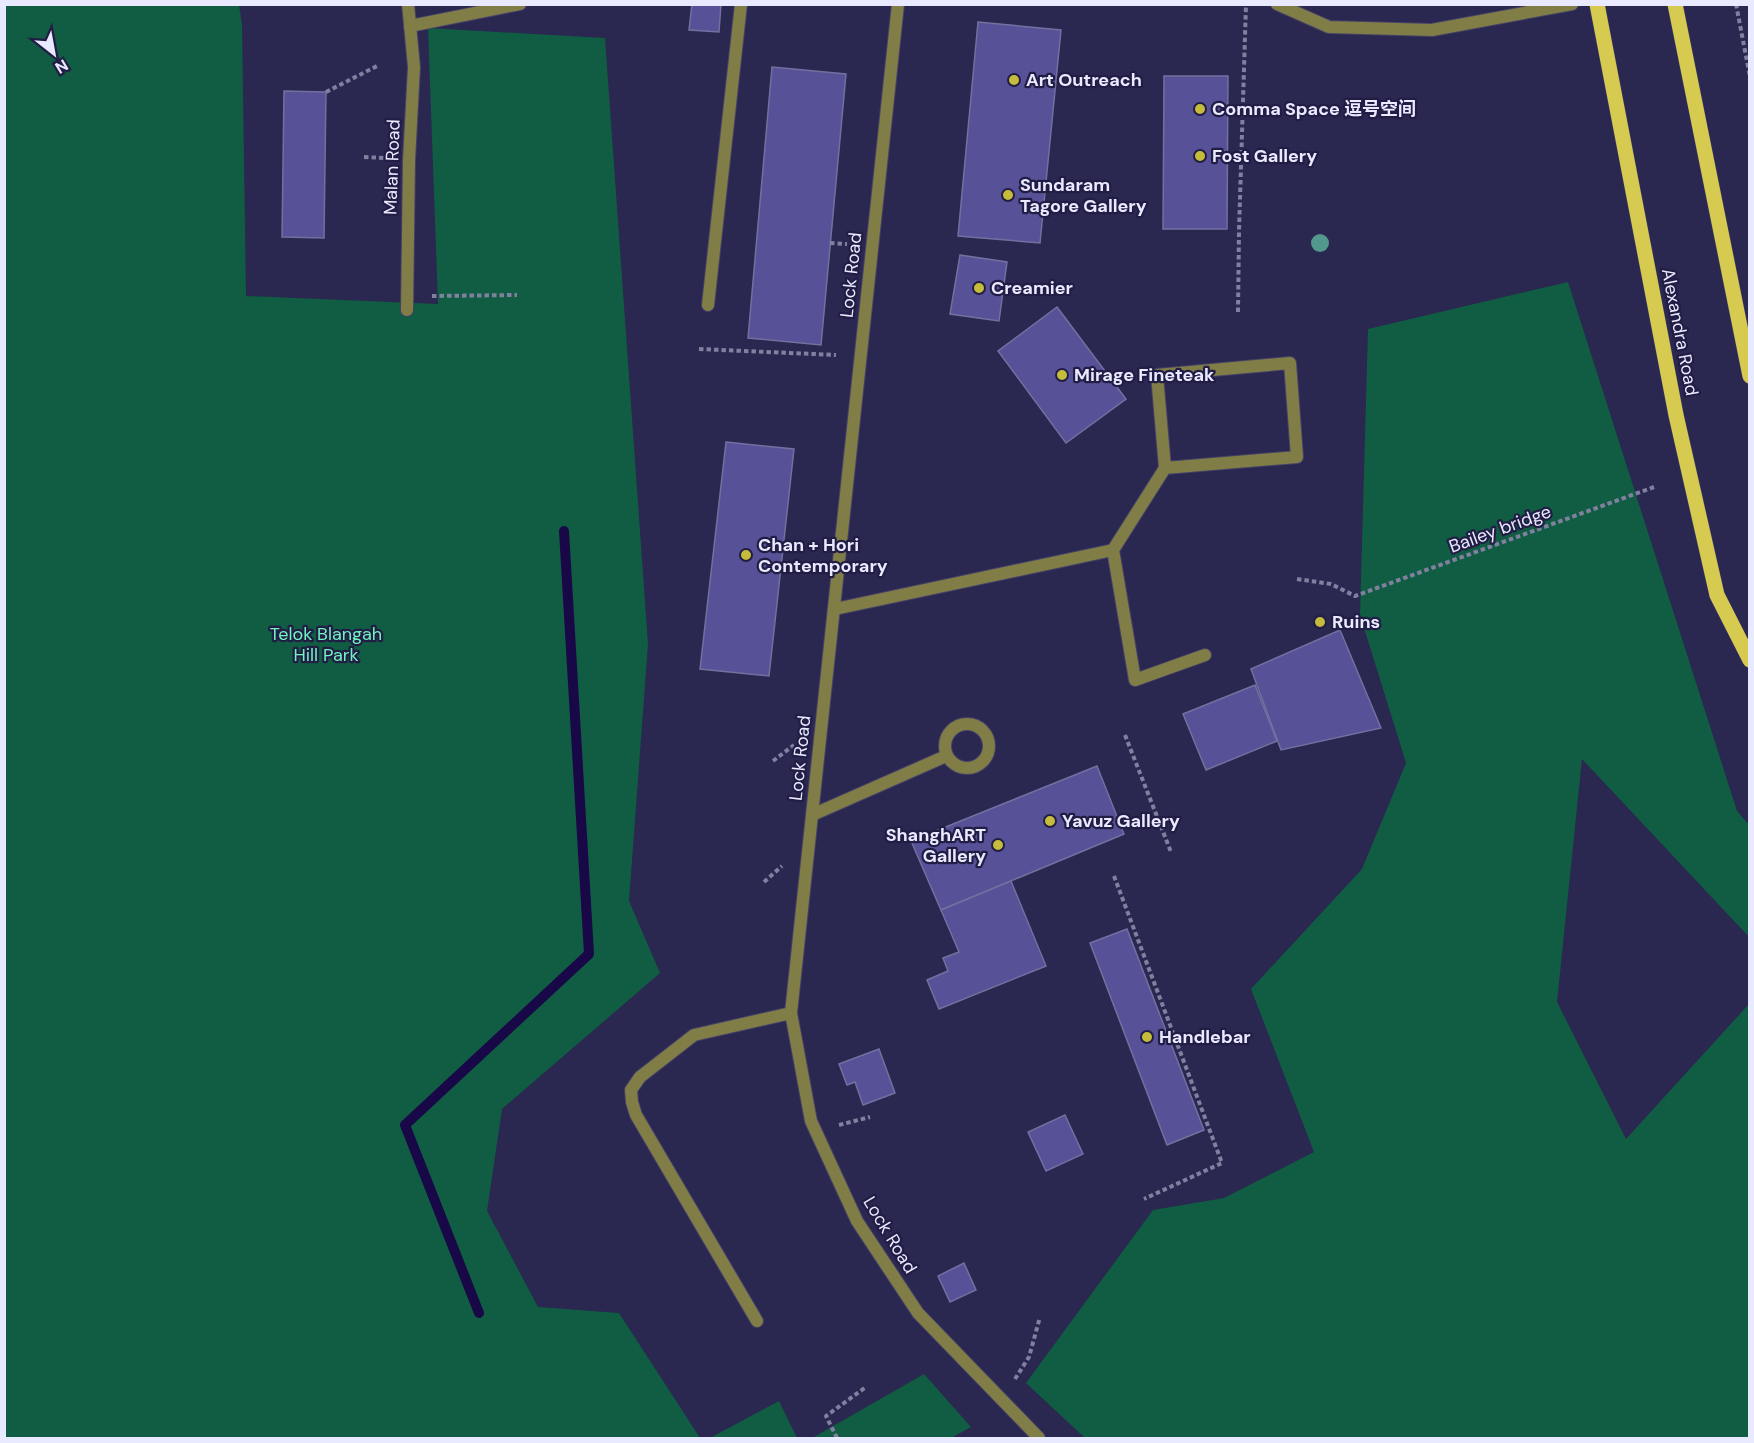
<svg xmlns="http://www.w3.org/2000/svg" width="1754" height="1443" font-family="'DM Sans','Noto Sans SC',sans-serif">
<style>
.green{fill:#105d43}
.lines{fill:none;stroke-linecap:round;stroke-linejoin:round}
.stream{stroke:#180848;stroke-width:10}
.building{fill:#575297;stroke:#7171a0;stroke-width:1.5}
.lane-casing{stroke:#454268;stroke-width:14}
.street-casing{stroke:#454268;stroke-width:14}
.primary-casing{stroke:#454268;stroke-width:16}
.path{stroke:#8280a0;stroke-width:4;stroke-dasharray:4.5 3;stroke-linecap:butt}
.lane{stroke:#817d46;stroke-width:12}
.street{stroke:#817d46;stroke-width:12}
.primary{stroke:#d6cb50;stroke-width:15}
.tree{fill:#52988d}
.poi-dot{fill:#c6bc3c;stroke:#211d45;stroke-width:2}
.labels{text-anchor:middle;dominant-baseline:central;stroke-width:4.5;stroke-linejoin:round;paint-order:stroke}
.poi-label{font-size:18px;font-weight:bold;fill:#e9e9ff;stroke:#211d45;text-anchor:start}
.street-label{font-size:18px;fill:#e9e9ff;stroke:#211d45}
.park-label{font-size:18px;fill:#72f4bf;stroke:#211d45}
</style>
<rect width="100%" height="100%" fill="#2a2750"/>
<!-- green -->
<g class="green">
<polygon points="5,5 239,5 242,24 246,296 438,304 428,28 605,38 648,644 629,901 660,973 502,1109 487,1211 538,1307 619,1313 700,1438 5,1438"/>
<polygon points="1568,282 1737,811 1749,825 1750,938 1582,759 1557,1002 1626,1139 1749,1004 1749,1438 1085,1438 1026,1383 1153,1210 1224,1198 1314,1152 1251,989 1362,869 1406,763 1360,615 1368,329"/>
<polygon points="924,1374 971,1427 951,1438 815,1438 814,1437"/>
<polygon points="779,1401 797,1438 710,1438"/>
</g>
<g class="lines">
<!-- stream -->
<polyline class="stream" points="479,1313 405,1125 589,954 564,531"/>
</g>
<!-- building -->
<g class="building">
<polygon points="692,4 721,4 719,32 689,30"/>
<polygon points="978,22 1061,30 1040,243 958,236"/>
<polygon points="772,67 846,74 821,345 748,338"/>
<polygon points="1164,76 1228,76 1227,229 1163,229"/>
<polygon points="284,91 326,92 324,238 282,237"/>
<polygon points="960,255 1007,262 999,321 950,314"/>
<polygon points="1057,307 1126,399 1066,443 998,351"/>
<polygon points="726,442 794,449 769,676 700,669"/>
<polygon points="1340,630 1381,728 1281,750 1251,669"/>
<polygon points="1255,685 1277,741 1206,770 1183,714"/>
<polygon points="1097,766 1124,834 941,910 911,841"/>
<polygon points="1011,881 1046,966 939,1009 927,980 948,971 943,958 959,952 941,910"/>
<polygon points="1127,929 1204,1130 1167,1145 1090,943"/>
<polygon points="879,1049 895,1093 863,1105 855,1082 847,1085 839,1064"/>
<polygon points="1065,1115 1083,1154 1046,1171 1028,1132"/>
<polygon points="964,1263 976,1290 950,1302 938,1276"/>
</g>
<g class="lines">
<!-- lane casing -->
<g class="lane-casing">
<g id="lane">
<polyline points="708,305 741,4"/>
<circle cx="967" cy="746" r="22"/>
<polyline points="812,815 946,756"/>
</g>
</g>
<!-- street casing -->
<g class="street-casing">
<g id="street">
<polyline points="898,4 791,1013 811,1121 857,1221 918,1313 1039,1438"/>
<polyline points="1277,4 1329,27 1432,30 1572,4"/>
<polyline points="410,26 520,4"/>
<polyline points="407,310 409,160 414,67 408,4"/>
<polyline points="1165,468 1297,457 1290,363 1157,375 1165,468 1113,550 1135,680 1205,655"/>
<polyline points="835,609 1113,550"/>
<polyline points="757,1321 636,1115 632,1102 631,1090 640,1077 694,1035 791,1013"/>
</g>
</g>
<!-- primary casing -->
<g class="primary-casing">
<g id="primary">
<polyline points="1597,4 1676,415 1717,595 1750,660"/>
<polyline points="1675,4 1750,376"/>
</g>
</g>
<!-- path -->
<g class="path">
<polyline points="1736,4 1750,77"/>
<polyline points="326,92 379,65"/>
<polyline points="364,157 384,158"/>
<polyline points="830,243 847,244"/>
<polyline points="432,296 517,295"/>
<polyline points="1238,312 1239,231 1246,4"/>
<polyline points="699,349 836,355"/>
<polyline points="1297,579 1331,584 1355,596 1654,487"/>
<polyline points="1125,735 1171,852"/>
<polyline points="773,761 794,745"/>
<polyline points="1114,876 1222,1163 1144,1199"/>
<polyline points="764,882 782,866"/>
<polyline points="839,1125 870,1117"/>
<polyline points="1015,1379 1029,1357 1040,1317"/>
<polyline points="837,1438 826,1416 866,1387"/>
</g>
<!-- lane -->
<use href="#lane" class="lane"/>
<!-- street -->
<use href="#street" class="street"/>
<!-- primary -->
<use href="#primary" class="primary"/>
</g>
<!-- trees -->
<circle class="tree" cx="1320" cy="243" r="9"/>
<!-- markers -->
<g class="poi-dot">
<circle cx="1014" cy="80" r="6"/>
<circle cx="1200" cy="109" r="6"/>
<circle cx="1200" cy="156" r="6"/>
<circle cx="1008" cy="195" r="6"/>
<circle cx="979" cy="288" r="6"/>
<circle cx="1062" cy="375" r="6"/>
<circle cx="746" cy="555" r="6"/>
<circle cx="1320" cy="622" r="6"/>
<circle cx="1050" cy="821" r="6"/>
<circle cx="998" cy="845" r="6"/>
<circle cx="1147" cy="1037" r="6"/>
</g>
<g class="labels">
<!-- poi labels -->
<g class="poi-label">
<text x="1026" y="80">Art Outreach</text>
<text x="1212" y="109">Comma Space 逗号空间</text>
<text x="1212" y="156">Fost Gallery</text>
<text x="1020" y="185">Sundaram<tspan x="1020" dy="21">Tagore Gallery</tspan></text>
<text x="991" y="288">Creamier</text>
<text x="1074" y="375">Mirage Fineteak</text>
<text x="758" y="545">Chan + Hori<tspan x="758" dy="21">Contemporary</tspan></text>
<text x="1332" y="622">Ruins</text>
<text x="1062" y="821">Yavuz Gallery</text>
<text x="986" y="835" text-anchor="end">ShanghART<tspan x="986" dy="21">Gallery</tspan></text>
<text x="1159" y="1037">Handlebar</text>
</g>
<!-- street labels -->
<g class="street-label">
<text transform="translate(392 167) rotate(-88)">Malan Road</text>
<text transform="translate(851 275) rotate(-84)">Lock Road</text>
<text transform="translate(1680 332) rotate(79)">Alexandra Road</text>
<text transform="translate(1500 529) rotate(-20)">Bailey bridge</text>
<text transform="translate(800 758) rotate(-84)">Lock Road</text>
<text transform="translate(890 1235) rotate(59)">Lock Road</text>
</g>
<!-- park labels -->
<g class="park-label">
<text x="326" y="634">Telok Blangah<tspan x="326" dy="21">Hill Park</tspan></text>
</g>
</g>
<!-- border -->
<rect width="1754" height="1443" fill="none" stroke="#e9e9ff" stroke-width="12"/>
<!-- north arrow -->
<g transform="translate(54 54) rotate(149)" stroke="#211d45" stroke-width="4.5" paint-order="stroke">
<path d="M0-4.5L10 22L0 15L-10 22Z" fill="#e9e9ff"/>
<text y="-9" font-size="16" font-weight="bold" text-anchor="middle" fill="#e9e9ff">N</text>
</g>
</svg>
